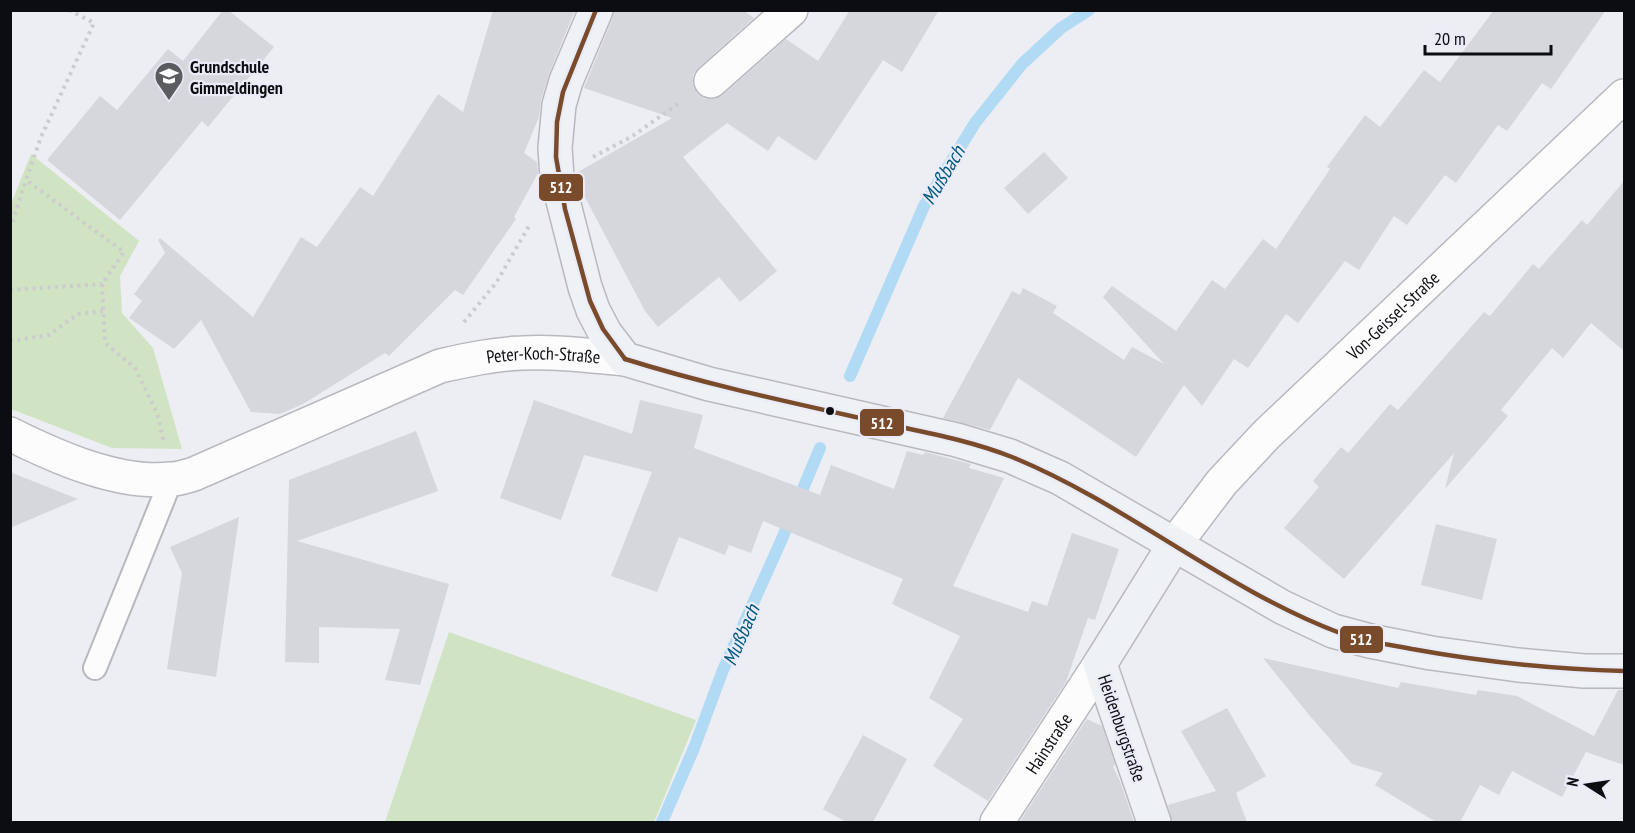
<svg xmlns="http://www.w3.org/2000/svg" width="1635" height="833" font-family="'PT Sans Narrow',sans-serif">
<style>
.green{fill:#d0e4c3}
.lines{fill:none;stroke-linecap:round;stroke-linejoin:round}
.stream{stroke:#b1daf5;stroke-width:12}
.building{fill:#d5d7dc}
.lane-casing{stroke:#b8b9be;stroke-width:26}
.street-casing{stroke:#b8b9be;stroke-width:36}
.secondary-casing{stroke:#b8b9be;stroke-width:36}
.path{stroke:#ccccce;stroke-width:4;stroke-dasharray:3 4.5;stroke-linecap:butt}
.lane{stroke:#fcfcfd;stroke-width:22}
.street{stroke:#fcfcfd;stroke-width:33}
.secondary{stroke:#eef2f4;stroke-width:33}
.bus-1-casing{stroke:#e9ecf8;stroke-width:9}
.bus-1{stroke:#7a4b2a;stroke-width:4.5}
.bus-dot{fill:#0c0d11;stroke:#e9ecf8;stroke-width:2}
.labels{text-anchor:middle;dominant-baseline:central;stroke-width:4.5;stroke-linejoin:round;paint-order:stroke}
.poi-label{font-size:18px;font-weight:bold;fill:#0c0d11;stroke:#e9ecf8;text-anchor:start}
.street-label{font-size:18px;fill:#0c0d11;stroke:#e9ecf8}
.water-label{font-size:20px;font-style:italic;fill:#00587f;stroke:#e9ecf8}
.line-badge{stroke:#e9ecf8;stroke-width:2}
.badge-label{font-size:16px;text-anchor:middle;font-weight:bold;fill:#fff}
</style>
<rect width="100%" height="100%" fill="#eceef4"/>
<!-- green -->
<g class="green">
<polygon points="31,154 139,241 120,276 122,313 153,348 182,449 112,448 11,409 11,204"/>
<polygon points="449,632 696,720 654,822 385,822"/>
</g>
<g class="lines">
<!-- stream -->
<g class="stream">
<polyline points="850,376 924,206 975,123 1022,64 1061,28 1089,10"/>
<polyline points="662,822 694,748 723,670 781,541 820,448"/>
</g>
</g>
<!-- building -->
<g class="building">
<polygon points="223,10 228,10 274,47 208,127 202,121 120,220 47,160 100,96 117,110 168,49 183,61"/>
<polygon points="493,10 575,10 549,74 541,100 539,117 524,153 537,162 538,173 514,217 516,219 463,295 455,290 389,356 385,353 303,404 280,414 251,412 201,320 174,349 129,318 142,301 134,294 165,253 158,240 160,238 253,317 301,237 317,247 360,187 373,196 438,94 463,112"/>
<polygon points="614,10 743,10 754,18 699,67 693,75 693,84 697,93 705,99 714,99 723,95 786,39 818,61 850,10 939,10 902,72 883,60 816,161 778,136 768,151 727,123 683,157 777,271 740,302 719,277 658,327 645,311 578,184 578,172 672,118 584,88 613,17"/>
<polygon points="1494,10 1606,10 1551,89 1542,83 1507,131 1498,125 1456,183 1445,175 1407,225 1394,216 1359,270 1345,261 1298,323 1286,314 1248,368 1234,359 1202,406 1184,385 1136,457 1018,378 990,430 943,418 1012,291 1020,295 1023,288 1057,306 1053,313 1124,360 1132,347 1164,364 1103,297 1112,286 1176,331 1212,280 1225,289 1263,239 1276,249 1330,169 1327,167 1365,115 1380,127 1424,70 1440,82"/>
<polygon points="1044,152 1068,178 1028,214 1004,188"/>
<polygon points="1624,181 1624,351 1591,323 1563,358 1552,348 1501,410 1508,416 1445,489 1454,453 1344,579 1284,528 1319,487 1313,481 1341,447 1348,453 1390,404 1398,410 1484,312 1490,316 1533,264 1539,269 1582,220 1587,225"/>
<polygon points="534,400 632,434 640,400 703,415 694,448 820,495 831,465 894,489 907,451 923,455 925,452 971,464 969,468 1004,478 953,586 1028,612 1032,601 1047,606 1072,533 1119,549 1095,620 1088,618 1066,682 988,801 933,766 963,719 929,698 960,636 892,604 903,579 763,521 751,553 729,545 725,555 679,537 657,592 611,576 652,472 584,455 561,520 500,498"/>
<polygon points="416,431 438,491 297,541 449,584 420,685 385,680 400,629 319,627 319,663 285,662 289,480"/>
<polygon points="10,472 78,499 10,528"/>
<polygon points="239,517 216,677 167,669 182,573 170,547"/>
<polygon points="1436,524 1497,539 1482,600 1421,585"/>
<polygon points="1263,658 1398,688 1401,682 1476,695 1478,690 1517,696 1594,736 1618,690 1624,690 1624,765 1586,752 1562,797 1512,771 1499,795 1480,785 1460,822 1436,822 1375,785 1383,773 1352,764 1310,716"/>
<polygon points="1227,708 1266,776 1236,793 1247,822 1172,822 1168,805 1216,791 1181,731"/>
<polygon points="1087,719 1102,726 1115,764 1113,767 1120,781 1134,822 1023,822 1020,821"/>
<polygon points="863,735 907,759 873,822 846,822 823,809"/>
</g>
<g class="lines">
<!-- lane casing -->
<g class="lane-casing">
<polyline id="lane" points="95,668 171,480"/>
</g>
<!-- street casing -->
<g class="street-casing">
<g id="street">
<polyline points="711,81 791,10"/>
<path id="s1" d="M10,434c46,23 109,51 161,45 8,0 16,-3 23,-5l246,-108c27,-6 54,-12 82,-13 34,-2 69,3 103,6"/>
<path id="s2" d="M1174,545l48,-63 44,-47 358,-339"/>
<path id="s3" d="M997,822l103,-158"/>
</g>
</g>
<!-- secondary casing -->
<g class="secondary-casing">
<g id="secondary">
<polyline points="596,10 566,81 559,105 555,148 557,177 585,287 593,310 605,333 625,359 709,384 957,440 1010,456 1060,478 1282,607 1333,631 1370,641 1431,653 1518,665 1584,671 1624,671"/>
<polyline points="1154,822 1100,664 1174,545"/>
</g>
</g>
<!-- path -->
<g class="path">
<polyline points="69,10 94,23 41,137 26,180 124,252 102,284 105,343 135,368 157,413 164,443"/>
<polyline points="593,157 631,137 681,102"/>
<polyline points="10,229 26,180"/>
<polyline points="10,290 102,284"/>
<polyline points="464,322 496,283 529,226"/>
<polyline points="10,341 49,335 78,314 104,311"/>
</g>
<!-- lane -->
<use href="#lane" class="lane"/>
<!-- street -->
<use href="#street" class="street"/>
<!-- secondary -->
<use href="#secondary" class="secondary"/>
<!-- bus-1 casing -->
<g class="bus-1-casing">
<g id="bus-1">
<polyline points="596,10 563,92 557,122 556,157 565,209 590,301 603,329 625,359"/>
<path d="M625,359c83,26 168,44 253,63 45,10 91,18 134,35 115,47 211,132 328,176 23,9 48,11 72,16 71,13 141,20 212,22"/>
</g>
</g>
<!-- bus-1 -->
<use href="#bus-1" class="bus-1"/>
</g>
<!-- icons -->
<defs>
<g id="school-pin" transform="scale(1.5)"><path d="M0 17L-7.5 6A9.5 9.5 0 1 1 7.5 6Z" fill="#5a5c60" stroke="#e9ecf8"/><path d="M0-5L7-2L0 1L-7-2ZM-4 1L0 2.5L4 1V4Q0 6-4 4Z" fill="#fff"/></g>
</defs>
<g fill-rule="evenodd">
<use href="#school-pin" x="169" y="76"/>
</g>
<!-- markers -->
<circle class="bus-dot" cx="830" cy="411" r="5"/>
<g class="labels">
<!-- poi labels -->
<g class="poi-label">
<text x="190" y="66">Grundschule<tspan x="190" dy="21">Gimmeldingen</tspan></text>
</g>
<!-- street labels -->
<g class="street-label">
<text stroke="none"><textPath href="#s2" startOffset="318">Von-Geissel-Straße</textPath></text>
<text stroke="none"><textPath href="#s1" startOffset="566">Peter-Koch-Straße</textPath></text>
<text transform="translate(1122 728) rotate(71)">Heidenburgstraße</text>
<text stroke="none"><textPath href="#s3" startOffset="94">Hainstraße</textPath></text>
</g>
<!-- water labels -->
<g class="water-label">
<text transform="translate(943 175) rotate(-59)">Mußbach</text>
<text transform="translate(741 635) rotate(-67)">Mußbach</text>
</g>
</g>
<g class="line-badge">
<rect x="538" y="173" width="46" height="29" rx="6" fill="#7a4b2a"/>
<rect x="859" y="408" width="46" height="29" rx="6" fill="#7a4b2a"/>
<rect x="1339" y="625" width="45" height="29" rx="6" fill="#7a4b2a"/>
</g>
<g class="badge-label">
<text x="561" y="193">512</text>
<text x="882" y="429">512</text>
<text x="1361" y="645">512</text>
</g>
<!-- border -->
<rect width="1635" height="833" fill="none" stroke="#0c0d11" stroke-width="24"/>
<!-- north arrow -->
<g transform="translate(1587 785) rotate(282)" stroke="#e9ecf8" stroke-width="4.5" paint-order="stroke">
<path d="M0-4.5L10 22L0 15L-10 22Z" fill="#0c0d11"/>
<text y="-9" font-size="16" font-weight="bold" text-anchor="middle" fill="#0c0d11">N</text>
</g>
<!-- scale -->
<path d="M1425 45v9h126v-9" fill="none" stroke="#0c0d11" stroke-width="3"/>
<text x="1434" y="45" font-size="18" fill="#0c0d11" stroke="#e9ecf8" stroke-width="4.5" paint-order="stroke">20 m</text>
</svg>
